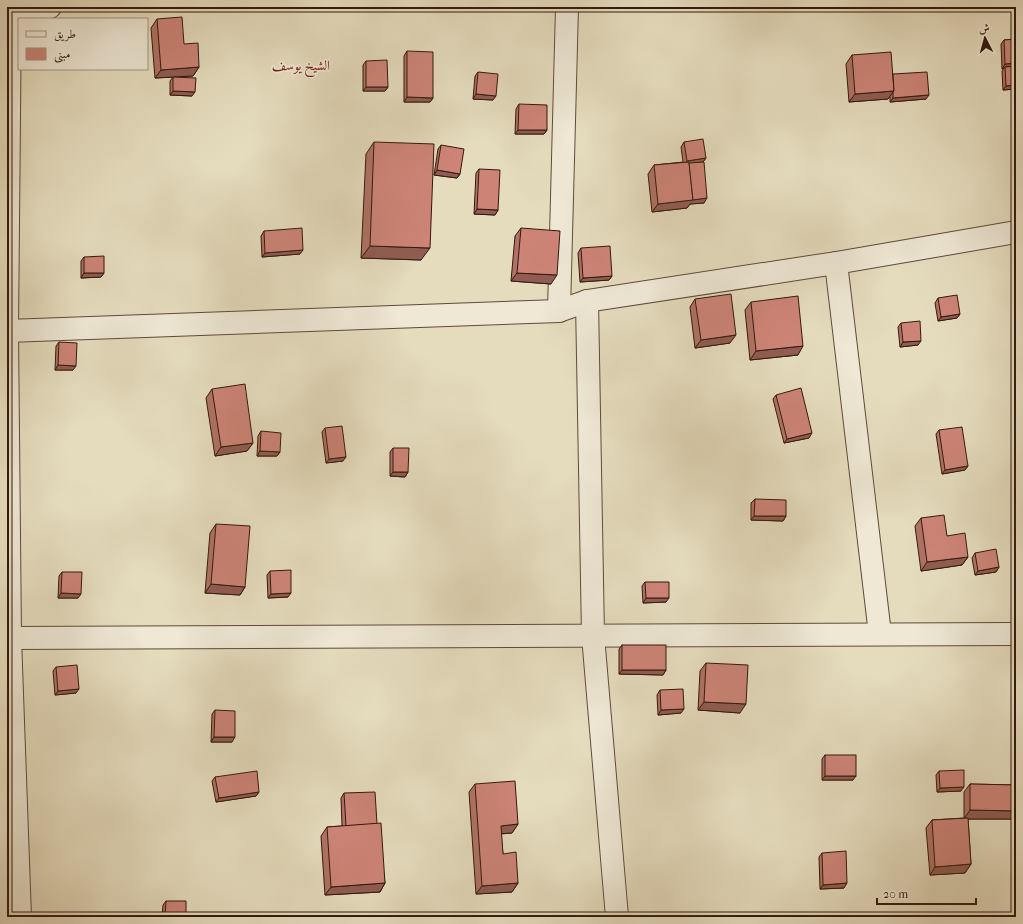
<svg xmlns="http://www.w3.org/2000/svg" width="1023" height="924" font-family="'IM FELL French Canon',Amiri,serif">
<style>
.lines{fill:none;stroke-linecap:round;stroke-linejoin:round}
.street-casing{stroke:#604a39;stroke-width:24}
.street{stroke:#eee8d5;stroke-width:22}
.wall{fill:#b07266;stroke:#33190d}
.shaded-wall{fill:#905c53;stroke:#33190d}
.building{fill:#cd8477;stroke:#33190d}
.labels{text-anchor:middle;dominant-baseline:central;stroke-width:3.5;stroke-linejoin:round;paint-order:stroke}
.quarter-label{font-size:14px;fill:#7a1f14;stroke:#eee8d5}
</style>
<rect width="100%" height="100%" fill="#e5dcbe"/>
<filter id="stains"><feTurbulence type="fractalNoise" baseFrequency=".005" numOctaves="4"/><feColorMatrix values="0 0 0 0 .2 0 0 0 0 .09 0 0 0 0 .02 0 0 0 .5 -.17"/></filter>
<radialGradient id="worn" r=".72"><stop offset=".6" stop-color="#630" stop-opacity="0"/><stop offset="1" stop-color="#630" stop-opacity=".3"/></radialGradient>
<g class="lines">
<!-- street casing -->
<g class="street-casing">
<g id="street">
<polyline points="10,7 7,331 10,638 20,917"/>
<polyline points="7,8 50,7"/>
<polyline points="836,263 880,634"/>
<polyline points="587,301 593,636 617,917"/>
<polyline points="559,311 567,7"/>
<polyline points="7,331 559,311 587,301 836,263 1016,232"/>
<polyline points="7,638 1016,634"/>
</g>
</g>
<!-- street -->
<use href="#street" class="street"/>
</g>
<!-- wall -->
<g class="wall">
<polygon points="157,19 184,44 199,67 193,76 174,77 192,96 170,95 170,81 173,77 155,78 151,28"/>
<polygon points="1016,39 1016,89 1003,90 1002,71 1004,68 1002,69 1001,44 1004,40"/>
<polygon points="407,51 433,98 430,102 404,102 404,56"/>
<polygon points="852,55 893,74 926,99 890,102 890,97 888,99 849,102 846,64"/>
<polygon points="366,61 388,87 385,91 363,91 363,65"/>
<polygon points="478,72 493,100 473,99 475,76"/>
<polygon points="519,104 547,130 544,134 515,134 516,109"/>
<polygon points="374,142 421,260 361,258 366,154"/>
<polygon points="684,142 706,158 703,162 704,203 690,204 687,208 652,212 648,174 654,165 683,162 681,147"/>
<polygon points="441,145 460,174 457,178 434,175 438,149"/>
<polygon points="479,169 498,210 495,215 474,214 476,173"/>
<polygon points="521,228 551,284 511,281 515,236"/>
<polygon points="264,231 300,254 262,257 261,236"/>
<polygon points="581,248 612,276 609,280 580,282 578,253"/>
<polygon points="84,257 104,273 101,277 81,278 81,261"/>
<polygon points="938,298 960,314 957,318 938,321 935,303"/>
<polygon points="695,299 730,343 695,348 690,307"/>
<polygon points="751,302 798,355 750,360 745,310"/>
<polygon points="901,323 918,345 900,347 898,327"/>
<polygon points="59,342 73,370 55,370 56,346"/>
<polygon points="212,389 253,443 247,451 215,456 206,398"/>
<polygon points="776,395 809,438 784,443 773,399"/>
<polygon points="325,428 343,461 326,463 322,432"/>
<polygon points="939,430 968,466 965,470 942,474 936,434"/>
<polygon points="261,431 280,452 277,456 257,456 258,436"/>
<polygon points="393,448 408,472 405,477 390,476 390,452"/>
<polygon points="755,499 786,516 783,521 751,520 751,503"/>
<polygon points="921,518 947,536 968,557 962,565 921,571 915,526"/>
<polygon points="216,524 245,587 240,595 205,593 210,533"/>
<polygon points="975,553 999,567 996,572 975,575 972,558"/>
<polygon points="270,571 288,597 268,598 267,575"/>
<polygon points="62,572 78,598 58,598 59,576"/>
<polygon points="645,582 666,602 643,603 642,586"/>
<polygon points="622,645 666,670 663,675 619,674 619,649"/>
<polygon points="706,663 740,713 698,710 700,671"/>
<polygon points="56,667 76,693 55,695 53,671"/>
<polygon points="660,690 681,713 658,715 657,695"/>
<polygon points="215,710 232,742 211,742 212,714"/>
<polygon points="825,755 853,780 822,780 822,759"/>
<polygon points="939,771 961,791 937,792 936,775"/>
<polygon points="215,777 259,792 256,796 216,802 212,781"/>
<polygon points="475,784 518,824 512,833 501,834 503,854 518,883 512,892 476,894 469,792"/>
<polygon points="970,784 1016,785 1016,818 1015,819 968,819 971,864 965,873 930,875 926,828 932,820 964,818 964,792"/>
<polygon points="344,793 377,824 385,883 380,892 325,895 321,836 327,827 342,826 341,798"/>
<polygon points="822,853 844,888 820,889 819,857"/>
<polygon points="166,901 186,917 162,917 163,905"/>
</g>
<!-- shaded-wall -->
<g class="shaded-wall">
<polygon points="1016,63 1016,67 1005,67 1004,68 1002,69 1005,64"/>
<polygon points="199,67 193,76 155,78 161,70"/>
<polygon points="1016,85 1016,89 1003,90 1006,86"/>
<polygon points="366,87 388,87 385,91 363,91"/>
<polygon points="173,91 195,92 192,96 170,95"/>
<polygon points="894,91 888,99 849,102 855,94"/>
<polygon points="476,94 496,96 493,100 473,99"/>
<polygon points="929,95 926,99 890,102 893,98"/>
<polygon points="407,97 433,98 430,102 404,102"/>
<polygon points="518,130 547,130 544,134 515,134"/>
<polygon points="706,158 703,162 684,165 687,161"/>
<polygon points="437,170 460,174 457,178 434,175"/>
<polygon points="707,198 704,203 690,204 687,208 652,212 658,204"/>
<polygon points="477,209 498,210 495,215 474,214"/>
<polygon points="370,246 430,248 421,260 361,258"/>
<polygon points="303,250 300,254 262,257 265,253"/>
<polygon points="84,273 104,273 101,277 81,278"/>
<polygon points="517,273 557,275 551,284 511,281"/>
<polygon points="612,276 609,280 580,282 583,278"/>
<polygon points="960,314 957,318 938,321 941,317"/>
<polygon points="736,335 730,343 695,348 701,340"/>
<polygon points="921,341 918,345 900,347 903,342"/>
<polygon points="803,346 798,355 750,360 756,351"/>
<polygon points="58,365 76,366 73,370 55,370"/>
<polygon points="812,433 809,438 784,443 787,439"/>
<polygon points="253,443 247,451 215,456 221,447"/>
<polygon points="260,451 280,452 277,456 257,456"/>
<polygon points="346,457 343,461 326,463 329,459"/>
<polygon points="968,466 965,470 942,474 945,470"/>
<polygon points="393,472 408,472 405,477 390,476"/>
<polygon points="754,516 786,516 783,521 751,520"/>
<polygon points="968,557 962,565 921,571 927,562"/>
<polygon points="999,567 996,572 975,575 978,571"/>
<polygon points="211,584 245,587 240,595 205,593"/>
<polygon points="61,593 81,594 78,598 58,598"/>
<polygon points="291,593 288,597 268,598 271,594"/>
<polygon points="646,598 669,598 666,602 643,603"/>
<polygon points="622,670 666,670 663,675 619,674"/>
<polygon points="79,689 76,693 55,695 58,691"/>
<polygon points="704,702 746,704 740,713 698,710"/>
<polygon points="684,709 681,713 658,715 661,710"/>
<polygon points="214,737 235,737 232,742 211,742"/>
<polygon points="825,776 856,776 853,780 822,780"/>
<polygon points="964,787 961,791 937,792 940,788"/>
<polygon points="259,792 256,796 216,802 219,798"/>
<polygon points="970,810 1016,811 1016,818 1015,819 964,819"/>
<polygon points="518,824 512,833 495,834 501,826"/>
<polygon points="971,864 965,873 930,875 935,867"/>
<polygon points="385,883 380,892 325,895 331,887"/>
<polygon points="518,883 512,892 476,894 482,886"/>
<polygon points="847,883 844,888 820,889 823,885"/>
</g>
<!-- building -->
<g class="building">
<polygon points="182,17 184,44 198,43 199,67 161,70 157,19"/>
<polygon points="1016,39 1016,63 1005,64 1004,40"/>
<polygon points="407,51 433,52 433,98 407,97"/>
<polygon points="891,52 894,91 855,94 852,55"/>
<polygon points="387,60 388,87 366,87 366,61"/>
<polygon points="1016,66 1016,85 1006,86 1005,67"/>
<polygon points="478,72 498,74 496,96 476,94"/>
<polygon points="927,72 929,95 893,98 893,92 894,91 893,74"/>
<polygon points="173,77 196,78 195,92 173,91"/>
<polygon points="519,104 547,105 547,130 518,130"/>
<polygon points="703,139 706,158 687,161 684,142"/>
<polygon points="374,142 434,144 430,248 370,246"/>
<polygon points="441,145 464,149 460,174 437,170"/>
<polygon points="689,162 693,200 658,204 654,165"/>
<polygon points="704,162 707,198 693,200 689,163"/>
<polygon points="479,169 500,170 498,210 477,209"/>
<polygon points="302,228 303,250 265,253 264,231"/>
<polygon points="521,228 560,231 557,275 517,273"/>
<polygon points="610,246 612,276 583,278 581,248"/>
<polygon points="104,256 104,273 84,273 84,257"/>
<polygon points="731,294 736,335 701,340 695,299"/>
<polygon points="957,295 960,314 941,317 938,298"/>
<polygon points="798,296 803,346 756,351 751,302"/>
<polygon points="920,321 921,341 903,342 901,323"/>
<polygon points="59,342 77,343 76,366 58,365"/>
<polygon points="245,384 253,443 221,447 212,389"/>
<polygon points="801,388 812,433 787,439 776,395"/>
<polygon points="342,426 346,457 329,459 325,428"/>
<polygon points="962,427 968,466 945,470 939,430"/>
<polygon points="261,431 281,433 280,452 260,451"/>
<polygon points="393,448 409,448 408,472 393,472"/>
<polygon points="755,499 786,500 786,516 754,516"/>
<polygon points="944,515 947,536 965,533 968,557 927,562 921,518"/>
<polygon points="216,524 250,526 245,587 211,584"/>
<polygon points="996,549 999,567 978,571 975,553"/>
<polygon points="291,570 291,593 271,594 270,571"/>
<polygon points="62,572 82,572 81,594 61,593"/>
<polygon points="645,582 669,582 669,598 646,598"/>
<rect x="622" y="645" width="44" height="25"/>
<polygon points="706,663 748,665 746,704 704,702"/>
<polygon points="77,665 79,689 58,691 56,667"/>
<polygon points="683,689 684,709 661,710 660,690"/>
<polygon points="215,710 235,711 235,737 214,737"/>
<rect x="825" y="755" width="31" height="21"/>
<polygon points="964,770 964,787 940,788 939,771"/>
<polygon points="257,771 259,792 219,798 215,777"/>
<polygon points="515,781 518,824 501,826 503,854 516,852 518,883 482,886 475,784"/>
<polygon points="970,784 1016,785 1016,811 970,810"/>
<polygon points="375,792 377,824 346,826 344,793"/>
<polygon points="968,818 971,864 935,867 932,820"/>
<polygon points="381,823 385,883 331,887 327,827"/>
<polygon points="846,851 847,883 823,885 822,853"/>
<polygon points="166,901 186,901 186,917 165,917"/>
</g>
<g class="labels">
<!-- quarter labels -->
<g class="quarter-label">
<text x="301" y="65">الشيخ يوسف</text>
</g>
</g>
<!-- margin -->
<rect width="1023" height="924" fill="none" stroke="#e5dcbe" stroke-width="24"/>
<rect x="8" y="8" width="1007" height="908" fill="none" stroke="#33190d" stroke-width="2"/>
<rect x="12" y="12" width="999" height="900" fill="none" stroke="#33190d"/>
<!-- legend -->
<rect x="18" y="18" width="130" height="52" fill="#eee8d5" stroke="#a39585"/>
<rect x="26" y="31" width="20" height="6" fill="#eee8d5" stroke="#a39585"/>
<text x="54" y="38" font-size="12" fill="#33190d">طريق</text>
<rect x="26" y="48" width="20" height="12" fill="#cd8477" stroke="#a39585"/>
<text x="54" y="58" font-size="12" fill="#33190d">مبنى</text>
<!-- north arrow -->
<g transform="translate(985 38) rotate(354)" stroke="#eee8d5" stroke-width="3" paint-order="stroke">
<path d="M0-3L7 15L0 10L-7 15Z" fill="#33190d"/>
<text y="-6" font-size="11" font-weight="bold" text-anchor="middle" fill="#33190d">ش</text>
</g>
<!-- scale -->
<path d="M877 898v6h99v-6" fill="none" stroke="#33190d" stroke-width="2"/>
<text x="883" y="898" font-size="12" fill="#33190d" stroke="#eee8d5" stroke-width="3" paint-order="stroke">20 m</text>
<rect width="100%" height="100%" filter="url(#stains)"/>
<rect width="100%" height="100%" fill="url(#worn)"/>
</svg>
